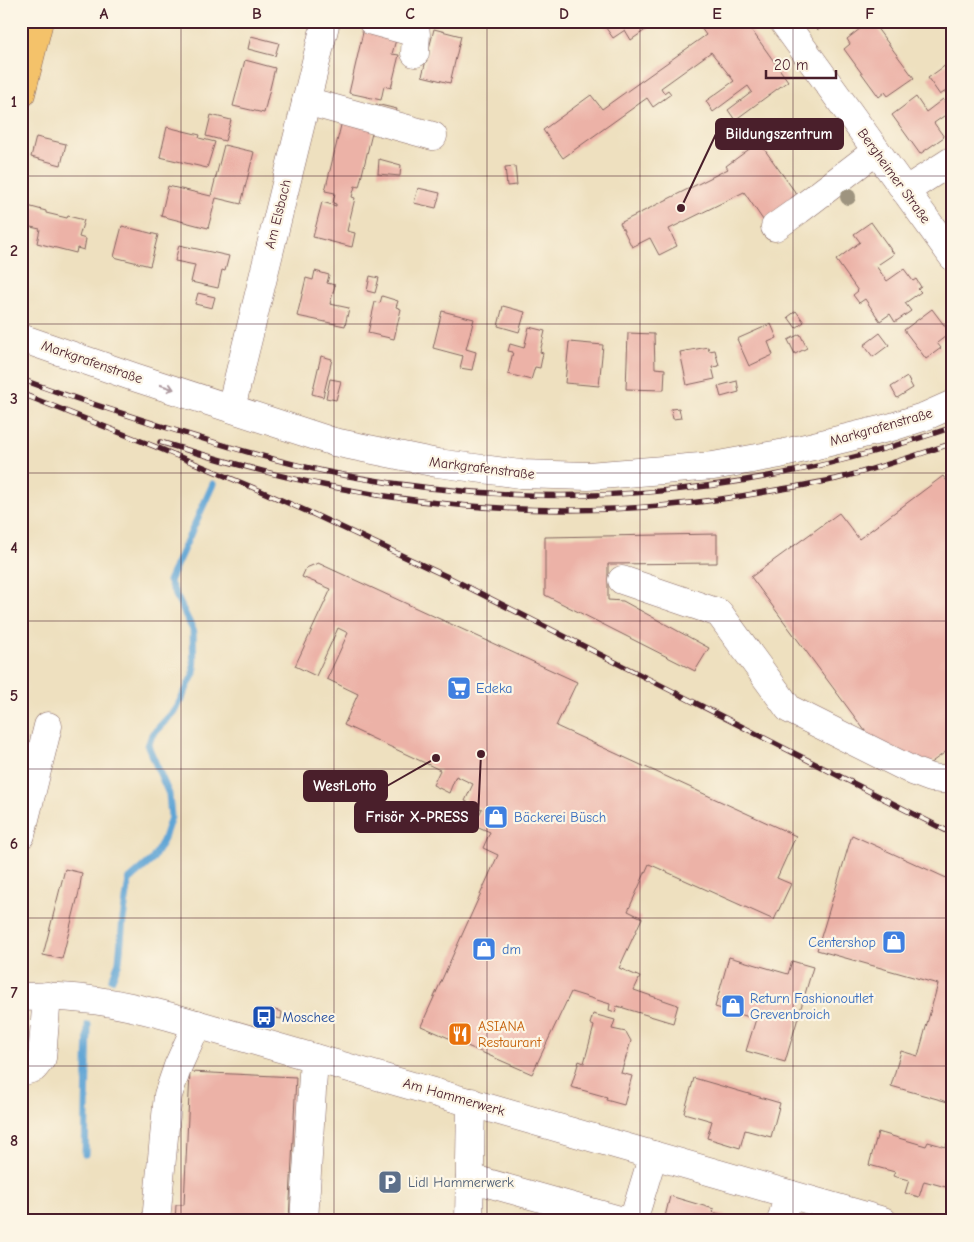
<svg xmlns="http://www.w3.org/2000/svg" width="974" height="1242" font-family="'Comic Neue',sans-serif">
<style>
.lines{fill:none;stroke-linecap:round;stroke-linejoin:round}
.stream{stroke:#60a5d5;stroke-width:7}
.building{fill:#ecb2a7}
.minor-casing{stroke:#83635f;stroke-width:29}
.major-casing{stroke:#83635f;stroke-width:29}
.minor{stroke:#fff;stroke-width:28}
.major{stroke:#f4c26a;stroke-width:28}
.rail-casing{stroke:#4a1f2b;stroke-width:5.5}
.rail{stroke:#fcf5e5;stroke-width:4;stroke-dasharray:11;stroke-linecap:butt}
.tree{fill:#9e947f}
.oneway{stroke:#ae9aa0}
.grid{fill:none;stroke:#4a1f2b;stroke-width:1;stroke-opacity:0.55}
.labels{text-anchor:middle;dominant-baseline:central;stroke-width:4.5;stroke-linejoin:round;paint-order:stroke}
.street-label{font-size:14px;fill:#4a1f2b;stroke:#fcf5e5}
.shop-label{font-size:14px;fill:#366cbe;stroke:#fcf5e5;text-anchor:start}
.transit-label{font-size:14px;fill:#164399;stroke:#fcf5e5;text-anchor:start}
.food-label{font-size:14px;fill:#c56008;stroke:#fcf5e5;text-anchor:start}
.service-label{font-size:14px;fill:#4e5e75;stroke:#fcf5e5;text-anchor:start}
.leader{fill:none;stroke:#4a1f2b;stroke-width:2}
.callout-dot{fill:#4a1f2b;stroke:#fcf5e5;stroke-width:2}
.callout{fill:#4a1f2b;stroke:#4a1f2b;stroke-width:2}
.callout-label{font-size:15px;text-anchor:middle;font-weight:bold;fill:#fff}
.neatline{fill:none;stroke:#4a1f2b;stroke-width:2}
.grid-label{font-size:16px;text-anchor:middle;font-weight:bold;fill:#4a1f2b}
</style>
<rect width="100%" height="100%" fill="#fcf5e5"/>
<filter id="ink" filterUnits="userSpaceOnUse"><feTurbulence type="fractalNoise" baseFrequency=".02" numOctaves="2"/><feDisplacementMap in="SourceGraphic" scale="10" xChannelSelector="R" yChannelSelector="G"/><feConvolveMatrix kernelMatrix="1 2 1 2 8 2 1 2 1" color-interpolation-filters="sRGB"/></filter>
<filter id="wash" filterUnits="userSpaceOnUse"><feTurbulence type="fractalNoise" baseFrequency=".0096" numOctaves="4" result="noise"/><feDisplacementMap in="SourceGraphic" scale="20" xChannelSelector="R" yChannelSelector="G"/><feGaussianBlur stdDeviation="1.12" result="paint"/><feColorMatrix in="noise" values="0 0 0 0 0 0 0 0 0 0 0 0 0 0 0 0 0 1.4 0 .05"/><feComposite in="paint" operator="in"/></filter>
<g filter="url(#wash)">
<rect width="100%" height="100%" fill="#eee0bf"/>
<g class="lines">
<!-- stream -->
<g class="stream">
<polyline points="112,979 119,962 123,919 129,880 152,860 163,841 171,817 169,794 148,746 152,735 177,708 194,673 193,630 169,581 213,484"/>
<polyline points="85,1154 88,1025"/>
</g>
</g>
<g id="blocks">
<!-- building -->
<g class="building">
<polygon points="601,21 652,21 654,24 631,40 625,30 613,38"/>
<polygon points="696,21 745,21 788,81 735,120 728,110 752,92 748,86 713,112 706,101 734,81 711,52 661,88 664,93 668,90 671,94 653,107 647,98 563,158 543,130 591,95 602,109 706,35"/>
<polygon points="811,21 831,21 818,30"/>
<polygon points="870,21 874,21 877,26 876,27 914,78 888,96 885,92 879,97 844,49 850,44 847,39"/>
<polygon points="364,28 397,36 392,54 399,55 391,88 384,86 381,100 349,93"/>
<polygon points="434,29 461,36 450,83 422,76"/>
<polygon points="251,36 279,43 275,56 248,49"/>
<polygon points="245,60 275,68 264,113 233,106"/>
<polygon points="950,62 953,66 953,86 940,95 928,78"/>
<polygon points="916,97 926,112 943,99 951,111 934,123 944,137 920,154 892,115"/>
<polygon points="376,104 397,109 395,118 374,113"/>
<polygon points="211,115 231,120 225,141 206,136"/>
<polygon points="343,117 374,125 359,187 355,186 352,197 355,198 347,231 355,233 352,247 313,237 322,202 336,206 336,204 333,203 335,193 325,191"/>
<polygon points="167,127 200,135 199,138 215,142 207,168 160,157"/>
<polygon points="36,137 66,144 61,165 31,157"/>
<polygon points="759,142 798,196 763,220 744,192 669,229 677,246 659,255 650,238 632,247 620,223 728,169 726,166"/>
<polygon points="224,145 254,152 241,204 216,198 208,228 161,216 168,186 211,196"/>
<polygon points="379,159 401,165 400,176 378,174"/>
<polygon points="515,166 517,185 507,186 505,167"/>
<polygon points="418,188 440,193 436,208 414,203"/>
<polygon points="24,205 46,211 46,213 67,218 68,216 84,220 79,237 86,239 84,250 77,248 76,253 37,243 40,229 21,225"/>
<polygon points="871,222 894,254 876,266 887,281 904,269 913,281 916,279 921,287 918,289 921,292 905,303 911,311 895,322 890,314 880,321 865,299 859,303 853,295 858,291 836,260 860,242 854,234"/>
<polygon points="122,226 158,235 150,266 114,257"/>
<polygon points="179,245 229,256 225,271 222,270 218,288 191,282 195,265 175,261"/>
<polygon points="315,271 329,275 327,283 335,285 330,304 349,308 345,326 297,316 306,278 313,280"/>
<polygon points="370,276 379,278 375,293 367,291"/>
<polygon points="198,293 215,297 212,308 195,304"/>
<polygon points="382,296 398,301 396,307 401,309 394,339 368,333 375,302 380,303"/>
<polygon points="503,306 525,312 519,332 498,326"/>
<polygon points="932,309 950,333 937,343 941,348 926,359 904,330"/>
<polygon points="442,311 474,319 466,349 476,352 472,370 460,368 463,356 433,348"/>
<polygon points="796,311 804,322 796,328 788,317"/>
<polygon points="771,324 777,338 768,342 773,355 749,366 737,339"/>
<polygon points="529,327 545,331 540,352 543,353 540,368 535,367 531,380 508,374 513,352 508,351 510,344 524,348"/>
<polygon points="628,333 654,334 655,368 665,369 664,390 626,389"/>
<polygon points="880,333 889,345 873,357 864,345"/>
<polygon points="800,334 807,348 795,354 788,340"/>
<polygon points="569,342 603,345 599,386 565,383"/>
<polygon points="708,347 709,351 715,350 719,366 712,367 715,379 687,385 680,352"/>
<polygon points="321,356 332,359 323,397 312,394"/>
<polygon points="907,377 913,388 897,398 891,387"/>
<polygon points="330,379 341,381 336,400 326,398"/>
<polygon points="737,381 739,392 721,397 718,386"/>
<polygon points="679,408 681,418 673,419 671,409"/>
<polygon points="943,476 953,489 953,759 947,751 929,764 871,739 751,577 839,513 859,539"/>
<polygon points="717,534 717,563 608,564 608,600 623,601 709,648 695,671 545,595 545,537"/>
<polygon points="318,563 577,682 556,726 796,836 777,878 791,884 774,920 649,864 628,911 642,918 619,968 640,977 634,990 678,1005 673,1023 617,1006 615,1012 609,1010 610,1004 571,992 532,1074 421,1026 498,855 483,848 490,832 474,825 482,809 465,801 473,784 456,776 449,793 433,785 440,770 344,725 358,694 327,679 348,633 338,628 316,676 295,666 331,589 302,577 306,568"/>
<polygon points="852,835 953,881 953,1086 948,1102 891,1086 901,1051 918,1056 938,984 817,950"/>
<polygon points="65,869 82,873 79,892 62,959 43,955"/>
<polygon points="729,957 788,974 792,961 813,967 785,1062 746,1051 756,1019 715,1007"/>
<polygon points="271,1009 282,1012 281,1019 269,1016"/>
<polygon points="593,1014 615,1020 612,1029 626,1032 631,1041 621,1073 632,1076 624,1105 606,1100 607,1097 571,1087 579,1061 584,1063 594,1026 590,1024"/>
<polygon points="190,1072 296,1077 289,1221 175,1221 176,1205 184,1205"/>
<polygon points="694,1078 780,1103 771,1137 745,1130 740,1148 707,1138 712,1121 684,1113"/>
<polygon points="878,1132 926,1146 928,1142 946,1147 947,1143 953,1145 953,1189 924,1181 919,1197 905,1193 909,1180 893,1176 895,1172 869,1165"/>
<polygon points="670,1196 714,1209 712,1212 734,1218 733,1221 664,1221"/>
<polygon points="508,1215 528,1220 528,1221 507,1221"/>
</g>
</g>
</g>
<g filter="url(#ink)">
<use href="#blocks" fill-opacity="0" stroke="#83635f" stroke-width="1"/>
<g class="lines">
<!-- minor casing -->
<g class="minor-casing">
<g id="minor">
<polyline points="372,21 416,33 415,53"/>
<polyline points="783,21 953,257"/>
<polyline points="306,101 433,136"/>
<polyline points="905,191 953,160"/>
<polyline points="775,227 799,210 876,151"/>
<polyline points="21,338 134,377 334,442 437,463 520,474 588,476 713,466 780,454 892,427 926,416 953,404"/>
<polyline points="231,408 326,21"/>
<polyline points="622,580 719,613 789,709 915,772 931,778 953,780"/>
<polyline points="21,835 48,726"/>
<path d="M21,997c51,-3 99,6 147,19l715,205"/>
<polyline points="21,1072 34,1068 42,1058 47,996"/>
<polyline points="470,1178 623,1221"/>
<polyline points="156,1221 168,1095 178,1066 197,1024"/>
<polyline points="304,1221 314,1058"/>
<polyline points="469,1221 471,1102"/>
<polyline points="633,1221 653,1155"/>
<polyline points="781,1221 789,1194"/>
</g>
</g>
<!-- major casing -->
<g class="major-casing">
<polyline id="major" points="21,94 39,21"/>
</g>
<!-- minor -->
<use href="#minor" class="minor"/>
<!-- major -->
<use href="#major" class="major"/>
<!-- rail casing -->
<g class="rail-casing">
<g id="rail">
<path d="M21,379c45,17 91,31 137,46 61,19 122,38 185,50 211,39 407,22 610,-48"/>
<polyline points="25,395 156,447 254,488 313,514 448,577 953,834"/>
<path d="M160,442c57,17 115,34 173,45 142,28 289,31 432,5 23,-4 48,-8 71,-13 40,-10 78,-23 117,-36"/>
</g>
</g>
<!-- rail -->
<use href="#rail" class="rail"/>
</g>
<!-- trees -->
<circle class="tree" cx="848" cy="197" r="8"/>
<!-- one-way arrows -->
<defs><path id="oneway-shaft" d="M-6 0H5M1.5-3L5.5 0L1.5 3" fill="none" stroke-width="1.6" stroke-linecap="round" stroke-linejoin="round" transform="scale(1.25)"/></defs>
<use class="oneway" href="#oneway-shaft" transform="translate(167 387) rotate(18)"/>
</g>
<!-- grid -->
<path class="grid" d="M181,21v1200M334,21v1200M487,21v1200M640,21v1200M793,21v1200M21,176h932M21,324h932M21,473h932M21,621h932M21,769h932M21,918h932M21,1066h932"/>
<!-- icons -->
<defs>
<g id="supermarket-square" transform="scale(1.25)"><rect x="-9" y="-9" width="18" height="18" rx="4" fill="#3f7fe0" stroke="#fcf5e5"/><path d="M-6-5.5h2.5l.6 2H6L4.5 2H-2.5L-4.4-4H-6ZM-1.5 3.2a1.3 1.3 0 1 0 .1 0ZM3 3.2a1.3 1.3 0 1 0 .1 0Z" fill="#fff"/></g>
<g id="shop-square" transform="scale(1.25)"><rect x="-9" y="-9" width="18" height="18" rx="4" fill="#3f7fe0" stroke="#fcf5e5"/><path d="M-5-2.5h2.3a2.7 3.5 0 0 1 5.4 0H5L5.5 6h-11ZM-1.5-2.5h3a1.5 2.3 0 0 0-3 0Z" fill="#fff"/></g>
<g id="bus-square" transform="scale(1.25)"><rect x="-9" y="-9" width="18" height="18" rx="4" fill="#1a4fb4" stroke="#fcf5e5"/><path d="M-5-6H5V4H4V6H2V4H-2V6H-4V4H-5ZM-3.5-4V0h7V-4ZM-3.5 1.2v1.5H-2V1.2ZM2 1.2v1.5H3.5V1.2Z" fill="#fff"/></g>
<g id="restaurant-square" transform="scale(1.25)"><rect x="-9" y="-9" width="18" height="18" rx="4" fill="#e8710a" stroke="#fcf5e5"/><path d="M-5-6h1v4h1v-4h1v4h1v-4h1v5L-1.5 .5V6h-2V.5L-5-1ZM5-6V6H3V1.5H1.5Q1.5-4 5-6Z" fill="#fff"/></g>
<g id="parking-square" transform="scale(1.25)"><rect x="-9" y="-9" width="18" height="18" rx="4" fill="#5c6f8a" stroke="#fcf5e5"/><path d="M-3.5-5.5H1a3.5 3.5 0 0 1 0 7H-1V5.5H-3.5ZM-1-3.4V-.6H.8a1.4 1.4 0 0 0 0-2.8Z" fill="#fff"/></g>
</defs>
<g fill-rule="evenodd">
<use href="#supermarket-square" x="459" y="688"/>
<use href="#shop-square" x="496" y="817"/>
<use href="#shop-square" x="894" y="942"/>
<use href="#shop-square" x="484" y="949"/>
<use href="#shop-square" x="733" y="1006"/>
<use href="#bus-square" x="264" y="1017"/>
<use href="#restaurant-square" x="460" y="1034"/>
<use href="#parking-square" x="390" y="1182"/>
</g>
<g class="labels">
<!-- street labels -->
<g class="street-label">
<text transform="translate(894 176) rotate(54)">Bergheimer Straße</text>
<text transform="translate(278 214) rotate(-76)">Am Elsbach</text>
<text transform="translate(92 362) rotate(19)">Markgrafenstraße</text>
<text transform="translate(881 427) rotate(-16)">Markgrafenstraße</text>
<text transform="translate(482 468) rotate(7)">Markgrafenstraße</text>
<text transform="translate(454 1097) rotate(16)">Am Hammerwerk</text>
</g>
<!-- shop labels -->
<g class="shop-label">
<text x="476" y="688">Edeka</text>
<text x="514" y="817">Bäckerei Büsch</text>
<text x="876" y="942" text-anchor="end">Centershop</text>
<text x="502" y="949">dm</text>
<text x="750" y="998">Return Fashionoutlet<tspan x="750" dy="16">Grevenbroich</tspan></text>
</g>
<!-- transit labels -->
<g class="transit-label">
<text x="282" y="1017">Moschee</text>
</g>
<!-- food labels -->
<g class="food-label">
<text x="478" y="1026">ASIANA<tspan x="478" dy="16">Restaurant</tspan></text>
</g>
<!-- service labels -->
<g class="service-label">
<text x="408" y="1182">Lidl Hammerwerk</text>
</g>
</g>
<!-- callouts -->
<path class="leader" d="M681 208L716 134M436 758L387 786M481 754L478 817"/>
<g class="callout-dot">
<circle cx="681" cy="208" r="5"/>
<circle cx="436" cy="758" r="5"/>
<circle cx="481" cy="754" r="5"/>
</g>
<g class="callout">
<rect x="716" y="119" width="127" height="30" rx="5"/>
<rect x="304" y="771" width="83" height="30" rx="5"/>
<rect x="355" y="802" width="123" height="30" rx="5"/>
</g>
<g class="callout-label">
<text x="779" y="139">Bildungszentrum</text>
<text x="345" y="791">WestLotto</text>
<text x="417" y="822">Frisör X-PRESS</text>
</g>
<!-- margin -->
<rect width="974" height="1242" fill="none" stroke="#fcf5e5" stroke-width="55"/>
<!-- scale -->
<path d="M766 70v8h70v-8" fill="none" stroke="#4a1f2b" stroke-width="2.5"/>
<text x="774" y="70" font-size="15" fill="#4a1f2b" stroke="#fcf5e5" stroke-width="4" paint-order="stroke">20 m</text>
<rect x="28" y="28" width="918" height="1186" class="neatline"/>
<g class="grid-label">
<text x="104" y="19">A</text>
<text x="257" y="19">B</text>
<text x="410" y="19">C</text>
<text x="564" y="19">D</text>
<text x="717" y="19">E</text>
<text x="870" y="19">F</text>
<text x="14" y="107">1</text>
<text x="14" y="256">2</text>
<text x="14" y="404">3</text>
<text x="14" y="553">4</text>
<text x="14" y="701">5</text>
<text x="14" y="849">6</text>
<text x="14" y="998">7</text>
<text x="14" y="1146">8</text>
</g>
</svg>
